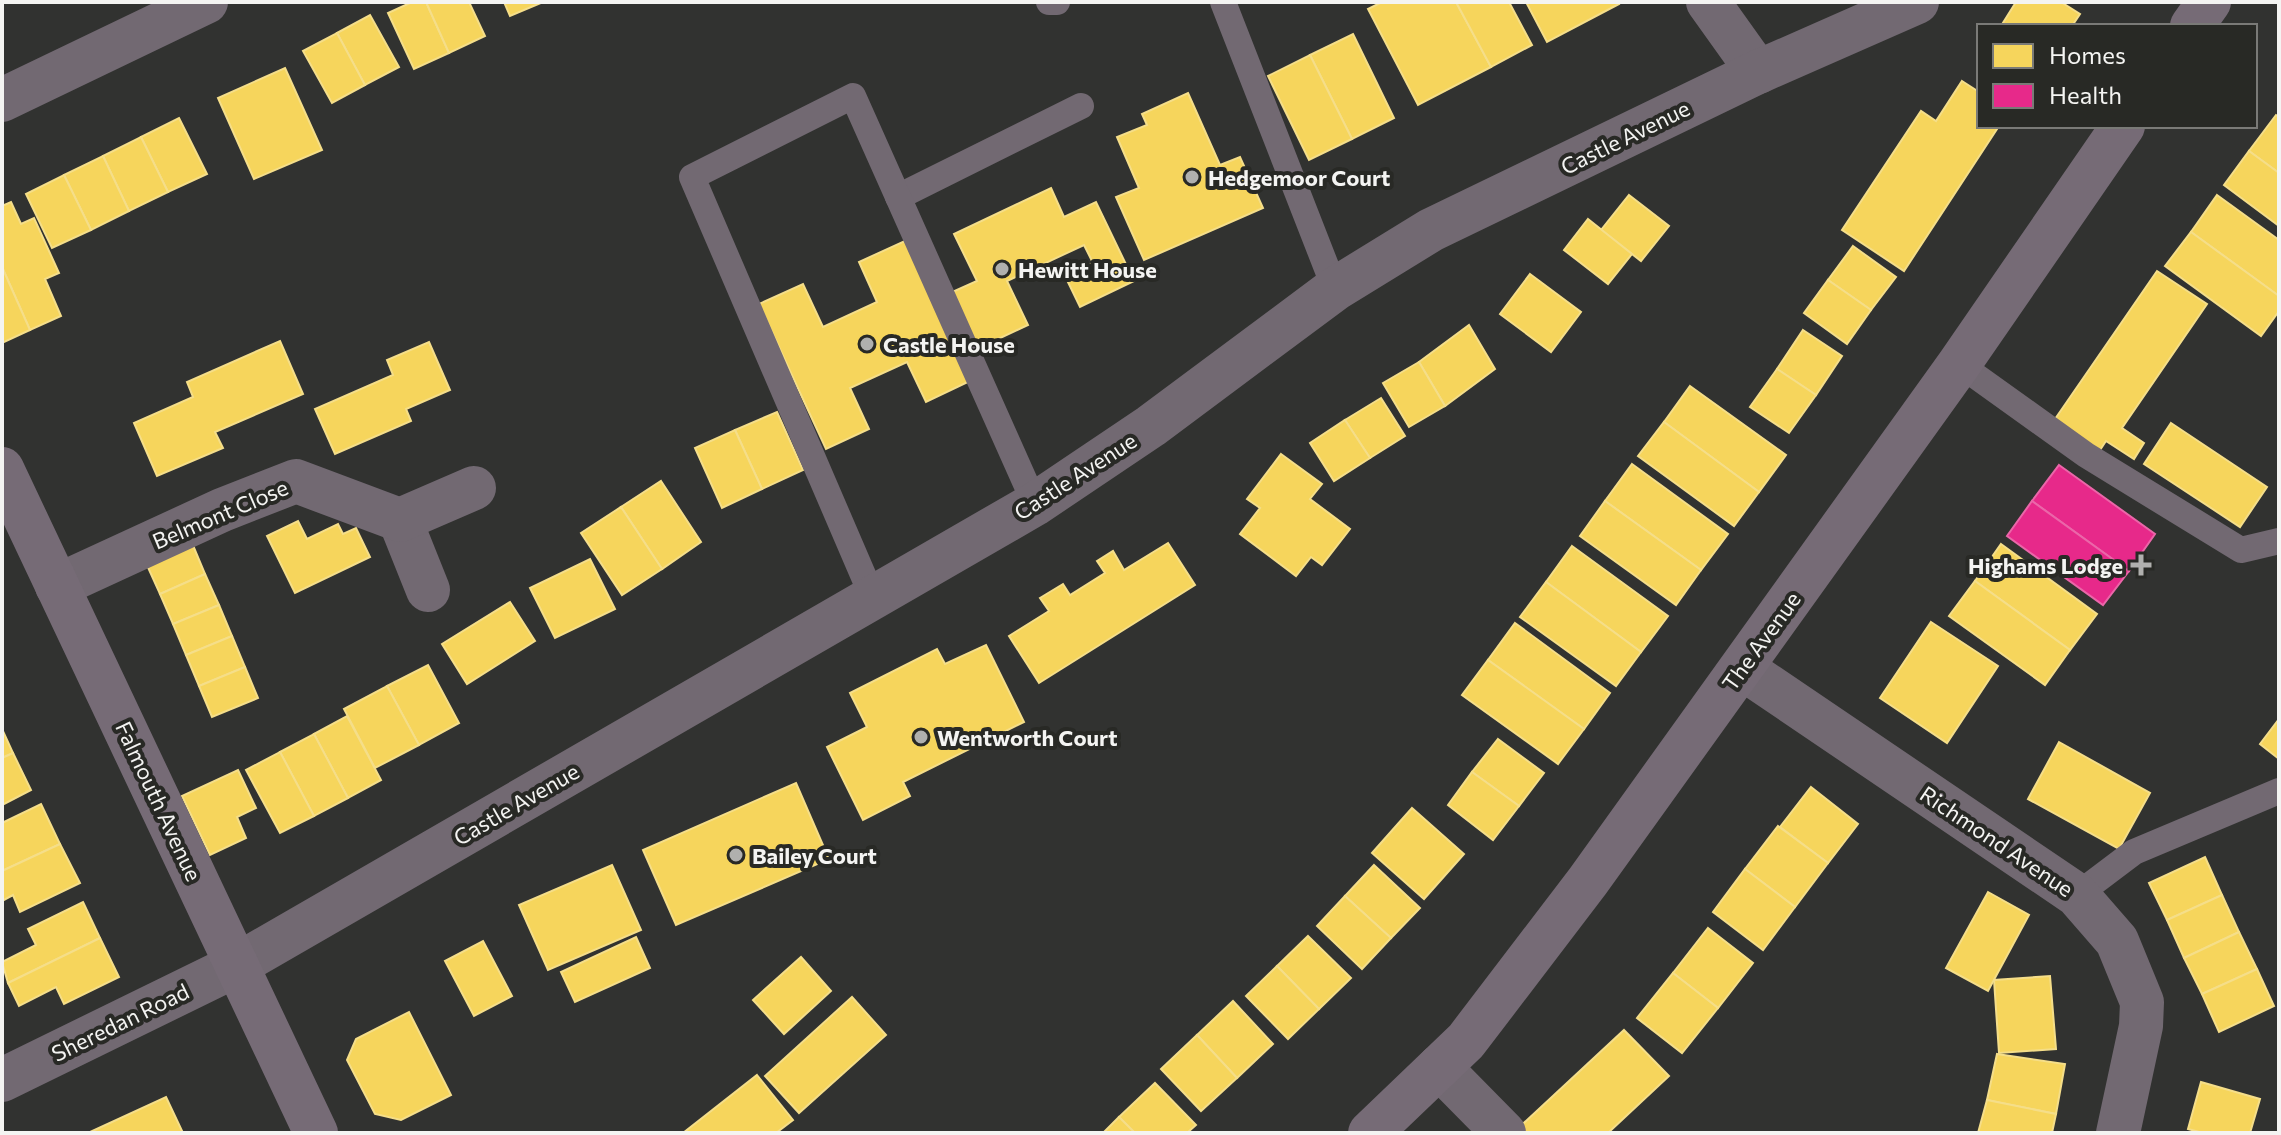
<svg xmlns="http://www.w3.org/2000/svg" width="2281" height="1135" font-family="Commissioner,sans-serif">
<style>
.homes{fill:#f6d55c;stroke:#f5de89;stroke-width:2}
.health{fill:#e7298a;stroke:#eb66a9;stroke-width:2}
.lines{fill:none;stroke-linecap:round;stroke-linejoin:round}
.lane{stroke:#726972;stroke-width:26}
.street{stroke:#726972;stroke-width:44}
.secondary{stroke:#766b76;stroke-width:44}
.poi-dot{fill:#b0b0ae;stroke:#282925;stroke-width:3}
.labels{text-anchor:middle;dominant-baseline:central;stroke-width:8;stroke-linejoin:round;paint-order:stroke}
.street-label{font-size:22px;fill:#f4f4f2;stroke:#282925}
.poi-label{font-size:22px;font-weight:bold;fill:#f4f4f2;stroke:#282925;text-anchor:start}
</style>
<rect width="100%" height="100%" fill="#313230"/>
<!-- homes -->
<g class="homes">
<polygon points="412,2 426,2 449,53 414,69 388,13"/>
<polygon points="426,2 469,2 485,36 449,53"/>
<polygon points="504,2 543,2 510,16"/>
<polygon points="1382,2 1456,2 1491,67 1418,105 1368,9"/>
<polygon points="1456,2 1509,2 1532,45 1491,67"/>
<polygon points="1526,2 1618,2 1619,4 1547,42"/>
<polygon points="2016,2 2061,2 2080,14 2072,26 2001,26"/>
<polygon points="370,15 399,67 365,85 337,33"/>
<polygon points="337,33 365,85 332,103 303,51"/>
<polygon points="1353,34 1394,118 1352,139 1310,55"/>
<polygon points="1310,55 1352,139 1309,160 1268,76"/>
<polygon points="285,68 322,150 254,179 218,98"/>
<polygon points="1962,81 1979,92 1979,126 1999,126 1904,271 1842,230 1921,111 1936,121"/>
<polygon points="1188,93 1220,165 1240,157 1263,208 1144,260 1116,197 1139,188 1117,137 1147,125 1142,114"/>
<polygon points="2276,115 2279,117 2279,173 2249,151"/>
<polygon points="179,118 207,174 168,192 141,137"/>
<polygon points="141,137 168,192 129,211 103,156"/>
<polygon points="2249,151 2279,173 2279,226 2224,185"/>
<polygon points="103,156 129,211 91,230 64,175"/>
<polygon points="64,175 91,230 52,248 26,194"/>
<polygon points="1051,188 1064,217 1096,202 1134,281 1080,307 1065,276 1093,263 1084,245 1007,281 1028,325 977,349 950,293 977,281 954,234"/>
<polygon points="1629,195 1669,226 1641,261 1601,230"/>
<polygon points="2217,195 2279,240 2279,296 2191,232"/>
<polygon points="11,202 21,224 34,218 59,273 45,279 61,316 30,330 2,267 2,206"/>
<polygon points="1588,219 1632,254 1608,284 1564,250"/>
<polygon points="2191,232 2279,296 2279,311 2261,336 2165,266"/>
<polygon points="907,240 972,380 926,402 907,362 850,388 869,429 826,449 759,304 803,284 823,327 877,302 859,262"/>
<polygon points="1853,246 1896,277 1871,310 1828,280"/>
<polygon points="2,267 30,330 2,343"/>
<polygon points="2157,271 2207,304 2122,428 2144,443 2134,459 2106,441 2098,453 2053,422"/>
<polygon points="1530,274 1581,312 1551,352 1500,314"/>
<polygon points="1828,280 1871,310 1847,344 1804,313"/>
<polygon points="1469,325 1495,369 1445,406 1419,362"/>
<polygon points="1803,330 1842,356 1816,395 1777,369"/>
<polygon points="280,341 303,394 215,432 223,448 157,476 134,423 193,397 187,382"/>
<polygon points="429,342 450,390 406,409 411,421 335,454 315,409 393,375 387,360"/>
<polygon points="1419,362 1445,406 1409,427 1383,383"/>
<polygon points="1777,369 1816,395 1789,433 1750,407"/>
<polygon points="1690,386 1786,455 1759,492 1664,422"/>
<polygon points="1381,398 1405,436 1370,458 1345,420"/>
<polygon points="777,412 803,470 762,489 735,430"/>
<polygon points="1345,420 1370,458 1334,481 1310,443"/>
<polygon points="1664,422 1759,492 1734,526 1638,456"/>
<polygon points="2171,423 2267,487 2240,527 2144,464"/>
<polygon points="735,430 762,489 722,508 695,448"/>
<polygon points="1281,454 1322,484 1310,499 1350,529 1322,565 1311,557 1296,576 1240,534 1260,508 1247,499"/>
<polygon points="1632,464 1728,534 1701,570 1605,501"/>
<polygon points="661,481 701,542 662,569 621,507"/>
<polygon points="1605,501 1701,570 1676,605 1580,536"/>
<polygon points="621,507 662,569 622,595 581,533"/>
<polygon points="298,521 307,539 338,524 343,534 356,528 370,557 295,593 267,536"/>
<polygon points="192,543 205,574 160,594 146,563"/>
<polygon points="1168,543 1195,585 1039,683 1009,636 1049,611 1040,598 1063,584 1070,595 1105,573 1097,561 1113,551 1124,570"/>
<polygon points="2001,544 2097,614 2070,650 1975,581"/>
<polygon points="1572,546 1668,616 1641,652 1546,582"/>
<polygon points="590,559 615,609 555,638 530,588"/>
<polygon points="205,574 219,605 173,624 160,594"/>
<polygon points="1975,581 2070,650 2045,685 1949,616"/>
<polygon points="1546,582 1641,652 1616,686 1520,617"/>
<polygon points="510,602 535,641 467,684 442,644"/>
<polygon points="219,605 232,636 186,655 173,624"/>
<polygon points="1931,622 1998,666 1947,743 1880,698"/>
<polygon points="1515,623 1610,693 1584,729 1488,660"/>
<polygon points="232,636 245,667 199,686 186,655"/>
<polygon points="986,645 1024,722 903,782 910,796 863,820 827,747 867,727 850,693 937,649 945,664"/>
<polygon points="1488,660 1584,729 1558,764 1462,695"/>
<polygon points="428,665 459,723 419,745 387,686"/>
<polygon points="245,667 258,698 212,717 199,686"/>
<polygon points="387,686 419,745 375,768 344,709"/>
<polygon points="347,716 381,780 348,798 314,734"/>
<polygon points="2279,719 2279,759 2260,744"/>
<polygon points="2,729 13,753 2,758"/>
<polygon points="314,734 348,798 314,816 280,752"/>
<polygon points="1498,739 1544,773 1519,806 1472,772"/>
<polygon points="2059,742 2150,793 2119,849 2028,799"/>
<polygon points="280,752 314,816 280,833 246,770"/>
<polygon points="13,753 31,790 2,805 2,758"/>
<polygon points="238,770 256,808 237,817 246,838 210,855 182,796"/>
<polygon points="1472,772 1519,806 1493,840 1448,805"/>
<polygon points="796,783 829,859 676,925 643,850"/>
<polygon points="1811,787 1858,824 1828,863 1780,827"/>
<polygon points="41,804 60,844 2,871 2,823"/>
<polygon points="1412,808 1464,854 1424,899 1372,853"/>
<polygon points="1778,826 1828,863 1795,907 1745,869"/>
<polygon points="60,844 80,883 20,912 13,895 2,901 2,871"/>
<polygon points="2205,857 2222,895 2167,920 2149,883"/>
<polygon points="612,865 641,930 548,970 519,905"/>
<polygon points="1374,865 1420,908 1391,938 1345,896"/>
<polygon points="1745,869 1795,907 1763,950 1713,912"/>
<polygon points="1988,892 2029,915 1988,991 1946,968"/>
<polygon points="2222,895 2239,932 2184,958 2167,920"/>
<polygon points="1345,896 1391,938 1362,969 1317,926"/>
<polygon points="83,902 100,938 8,983 2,962 36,945 28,929"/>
<polygon points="1708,928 1753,963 1718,1008 1673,973"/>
<polygon points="2239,932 2257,969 2202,994 2184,958"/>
<polygon points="1308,936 1351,978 1319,1009 1277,966"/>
<polygon points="636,937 650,968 575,1002 561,972"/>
<polygon points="100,938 119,977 64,1004 56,987 19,1006 8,983"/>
<polygon points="483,941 512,996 474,1016 445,961"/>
<polygon points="801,957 831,991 784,1034 753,1000"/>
<polygon points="1277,966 1319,1009 1288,1039 1246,996"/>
<polygon points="2257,969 2274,1006 2219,1032 2202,994"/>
<polygon points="1673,973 1718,1008 1682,1053 1637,1018"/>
<polygon points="2050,976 2056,1049 1999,1053 1994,980"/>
<polygon points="852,997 886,1035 799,1113 765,1076"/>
<polygon points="1233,1001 1273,1044 1237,1078 1197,1035"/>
<polygon points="409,1012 451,1095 401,1120 375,1114 347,1060 356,1039"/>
<polygon points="1624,1030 1669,1076 1608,1133 1513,1133"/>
<polygon points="1197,1035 1237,1078 1201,1111 1161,1069"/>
<polygon points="1997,1054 2065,1064 2056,1114 1987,1100"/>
<polygon points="757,1075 793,1120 776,1133 683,1133"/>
<polygon points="2201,1082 2260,1099 2250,1133 2203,1133 2188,1129"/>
<polygon points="1155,1083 1196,1125 1187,1133 1135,1133 1119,1117"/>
<polygon points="166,1097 183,1133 88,1133"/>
<polygon points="1987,1100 2056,1114 2052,1133 1978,1133"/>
<polygon points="1119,1117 1135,1133 1103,1133"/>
</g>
<!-- health -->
<g class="health">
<polygon points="2059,465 2155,534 2129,571 2032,501"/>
<polygon points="2032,501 2129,571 2103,605 2007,536"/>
</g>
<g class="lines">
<!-- lane -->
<g class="lane">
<polyline points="1049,2 1057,2"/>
<polyline points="1223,2 1335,289"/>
<polyline points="898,197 1081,106"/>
<polyline points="1959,364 2086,455 2241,550 2279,541"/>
<polyline points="873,598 692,177 853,96 1035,504"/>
<polyline points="2077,895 2134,852 2279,791"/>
</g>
<!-- street -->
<g class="street">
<polyline points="1708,2 1758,72"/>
<polyline points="2,100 206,2"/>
<polyline points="400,520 428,590"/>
<polyline points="57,586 222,510 296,481 400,520 474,488"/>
<polyline points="1742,668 2077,895 2117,941 2142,1002 2141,1026 2118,1133"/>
<polyline points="1439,1067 1504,1133"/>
<polyline points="2,1080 237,965 1035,504 1151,426 1335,289 1431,230 1758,72 1917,2"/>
</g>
<!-- secondary -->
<g class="secondary">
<polyline points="2192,26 2209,2"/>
<polyline points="2,469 316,1133"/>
<polyline points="1370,1133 1466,1041 1588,881 1959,364 2123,126"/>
</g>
</g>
<!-- markers -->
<g class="poi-dot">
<circle cx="1192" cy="177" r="8"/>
<circle cx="1002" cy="269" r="8"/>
<circle cx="867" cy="344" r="8"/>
<path d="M2137 553h8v8h8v8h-8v8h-8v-8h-8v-8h8z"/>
<circle cx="921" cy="737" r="8"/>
<circle cx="736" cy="855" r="8"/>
</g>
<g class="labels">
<!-- street labels -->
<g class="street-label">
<text transform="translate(1625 137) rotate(-26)">Castle Avenue</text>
<text transform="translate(1075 476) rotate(-33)">Castle Avenue</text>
<text transform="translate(220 514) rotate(-23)">Belmont Close</text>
<text transform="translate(1761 641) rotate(-54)">The Avenue</text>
<text transform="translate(159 801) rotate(65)">Falmouth Avenue</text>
<text transform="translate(516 804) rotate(-30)">Castle Avenue</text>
<text transform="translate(1997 841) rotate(34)">Richmond Avenue</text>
<text transform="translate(120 1022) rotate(-26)">Sheredan Road</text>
</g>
<!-- poi labels -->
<g class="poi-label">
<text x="1208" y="177">Hedgemoor Court</text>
<text x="1018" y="269">Hewitt House</text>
<text x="883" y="344">Castle House</text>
<text x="2123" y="565" text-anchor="end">Highams Lodge</text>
<text x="937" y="737">Wentworth Court</text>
<text x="752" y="855">Bailey Court</text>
</g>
</g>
<!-- border -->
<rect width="2281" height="1135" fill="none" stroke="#f4f4f2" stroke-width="8"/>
<!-- legend -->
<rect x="1977" y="24" width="280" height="104" fill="#282925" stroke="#7a7a77" stroke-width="2"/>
<rect x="1993" y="44" width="40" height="24" fill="#f6d55c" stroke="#7a7a77" stroke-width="2"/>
<text x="2049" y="64" font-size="24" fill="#f4f4f2">Homes</text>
<rect x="1993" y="84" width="40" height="24" fill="#e7298a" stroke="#7a7a77" stroke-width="2"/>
<text x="2049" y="104" font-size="24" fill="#f4f4f2">Health</text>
</svg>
